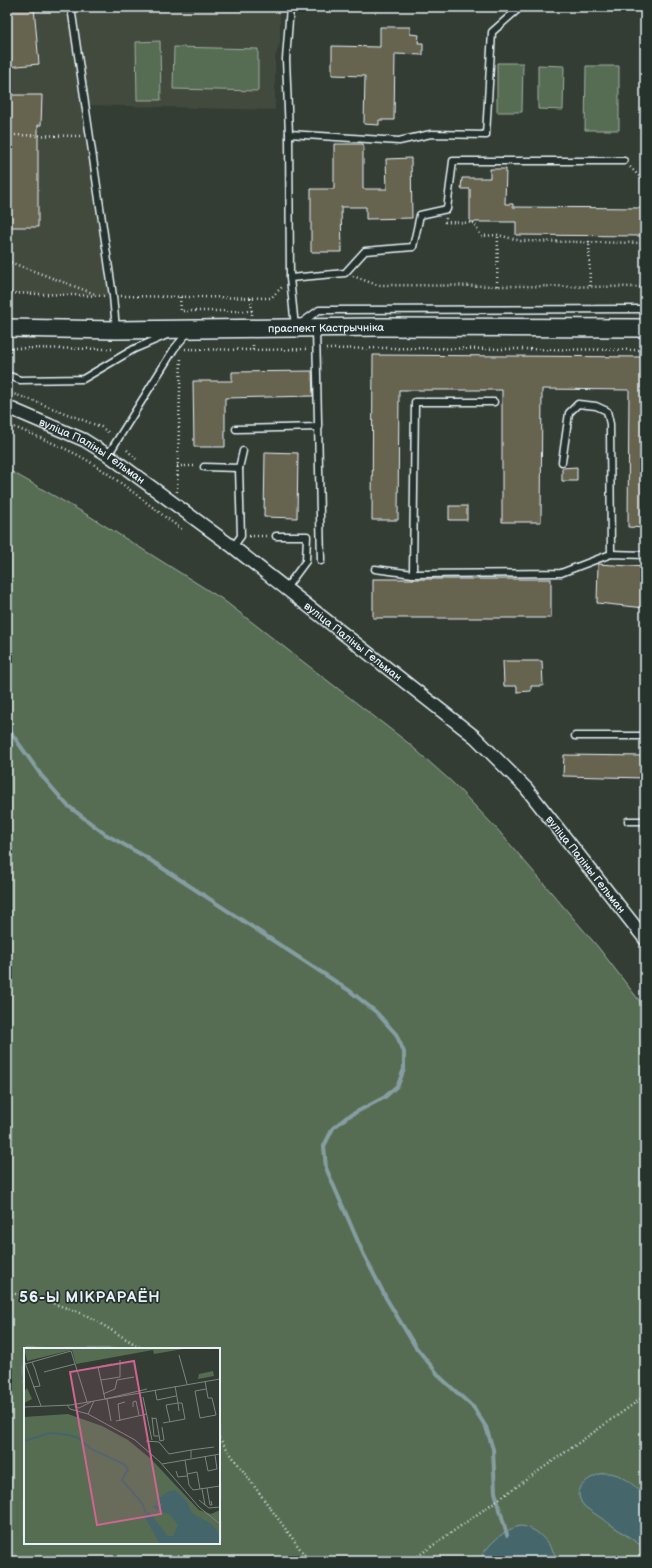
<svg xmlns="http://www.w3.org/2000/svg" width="652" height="1568" font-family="'Balsamiq Sans',sans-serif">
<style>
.built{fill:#42493c}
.green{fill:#576d52;stroke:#a0afa5;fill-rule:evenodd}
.water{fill:#44666b;stroke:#869ea3}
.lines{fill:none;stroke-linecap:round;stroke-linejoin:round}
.stream{stroke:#869ea3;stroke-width:4}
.building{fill:#666450;stroke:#e8f1f8}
.service-casing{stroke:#e8f1f8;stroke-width:9}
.minor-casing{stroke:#e8f1f8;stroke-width:15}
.secondary-casing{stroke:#e8f1f8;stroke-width:20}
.path{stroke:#e8f1f8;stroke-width:2.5;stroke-dasharray:1 3;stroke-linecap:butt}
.service{stroke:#26332d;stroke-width:6}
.minor{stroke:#26332d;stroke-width:12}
.secondary{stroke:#26332d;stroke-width:17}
.labels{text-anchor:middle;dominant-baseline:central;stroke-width:3.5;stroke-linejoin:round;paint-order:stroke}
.street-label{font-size:11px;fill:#e8f1f8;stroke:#26332d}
.district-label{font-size:15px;font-weight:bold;letter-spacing:1px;fill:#e8f1f8;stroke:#26332d}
.inset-river{fill:none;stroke:#44666b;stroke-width:2}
.inset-road{fill:none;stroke:#7b8582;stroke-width:1}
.view{fill:#cf6492;fill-opacity:0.15;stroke:#cf6492;stroke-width:2}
.inset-edge{fill:none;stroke:#e8f1f8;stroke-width:2}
</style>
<rect width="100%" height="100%" fill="#333d34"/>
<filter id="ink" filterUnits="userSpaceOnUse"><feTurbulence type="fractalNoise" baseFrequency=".025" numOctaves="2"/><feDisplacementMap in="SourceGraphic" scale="8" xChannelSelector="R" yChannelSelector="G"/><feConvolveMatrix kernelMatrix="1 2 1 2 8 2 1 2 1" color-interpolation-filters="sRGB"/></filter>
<g filter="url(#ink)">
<!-- built -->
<g class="built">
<polygon points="7,7 280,7 280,43 275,58 275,110 85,105 113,296 7,293"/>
<polygon points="640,28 645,29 645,160 641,160"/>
</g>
<!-- green -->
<g class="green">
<polygon points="160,41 161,100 137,100 136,42"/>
<polygon points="174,47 258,49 258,91 173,89"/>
<polygon points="497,63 523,63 522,112 497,112"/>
<polygon points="538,65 564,66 563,110 538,109"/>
<polygon points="586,66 619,66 619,130 585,130"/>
<path d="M7,469l84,48 131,82 185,143 46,41 44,46 101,118 47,61v553h-638zM25,1349h194v194h-194z"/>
</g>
<!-- water -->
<g class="water">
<path d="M603,1473c19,-1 29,11 42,23v52l-60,-41c-15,-17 1,-29 18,-34z"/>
<path d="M521,1526c18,2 30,19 37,35h-79c7,-15 26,-33 42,-35z"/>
</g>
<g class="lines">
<!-- stream -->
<polyline class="stream" points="7,727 41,775 67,805 105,834 144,856 350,991 376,1012 396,1034 404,1052 404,1069 398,1085 385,1097 347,1117 333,1128 324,1146 326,1168 363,1253 386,1298 415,1346 441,1378 474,1408 486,1427 493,1449 495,1492 507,1535"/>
</g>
<!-- building -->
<g class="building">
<polygon points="7,7 34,7 39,64 7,67"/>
<polygon points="380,27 410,27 410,34 419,35 418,43 423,43 423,55 395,54 394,120 379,120 379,125 364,124 365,76 332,75 332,46 380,47"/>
<polygon points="7,95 42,95 41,125 38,125 38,227 7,227"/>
<polygon points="334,144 363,144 363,189 387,189 386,159 411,158 412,218 366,219 366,207 341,207 342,252 311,252 311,189 334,189"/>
<polygon points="490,169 506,169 505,204 513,204 513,207 645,208 645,236 516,235 516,222 470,222 470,189 461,189 462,178 490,178"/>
<polygon points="373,355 645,357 645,528 628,527 629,390 542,389 541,522 502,522 502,390 399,390 398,520 372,520"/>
<polygon points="312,371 313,396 225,398 225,447 194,447 193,381 232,381 232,372"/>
<polygon points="265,452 298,453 297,518 264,517"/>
<polygon points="577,467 577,481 562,481 562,468"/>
<rect x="449" y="506" width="18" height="14"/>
<polygon points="598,564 645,567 645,608 597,603"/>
<rect x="373" y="579" width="178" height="39"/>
<polygon points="503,661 542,661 543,686 531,686 531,691 517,692 517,686 504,686"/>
<polygon points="564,755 645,756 645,778 563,776"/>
</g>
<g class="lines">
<!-- service casing -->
<g class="service-casing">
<g id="service">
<polyline points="71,7 113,296 116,329"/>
<polyline points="290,7 286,59 289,134 290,278 295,327"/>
<polyline points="289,134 399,141 431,134 486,135 492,32 517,10 518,7"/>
<polyline points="290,278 345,273 365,251 413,247 420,215 447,209 453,161 624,161"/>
<polyline points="300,324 319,310 645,309"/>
<polyline points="316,329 321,561"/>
<polyline points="7,375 20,380 83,379 134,349 167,335"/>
<polyline points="236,429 319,427"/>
<polyline points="108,455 174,349 188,332"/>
<polyline points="562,462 569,413 578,404 596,406 607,411 610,424 611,554"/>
<polyline points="204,467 239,468"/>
<polyline points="276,536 307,536 306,561 286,588"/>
<polyline points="233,547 241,536 239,468 243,451"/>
<polyline points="375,569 413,574 561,573 611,554 645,555"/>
<polyline points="413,574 415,402 494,402"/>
<polyline points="575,736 645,736"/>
<polyline points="628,821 645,821"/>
</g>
</g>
<!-- minor casing -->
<g class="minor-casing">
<g id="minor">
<path id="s1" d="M7,407l77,33 24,15 125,92 242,190 51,51 119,151"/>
</g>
</g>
<!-- secondary casing -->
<g class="secondary-casing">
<g id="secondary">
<path id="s2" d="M7,328l109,2 264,-3 265,1"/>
</g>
</g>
<!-- path -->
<g class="path">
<polyline points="7,135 81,136"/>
<polyline points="630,167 645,182"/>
<polyline points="446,218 445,222 474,223 481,236 498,235 521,241 645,243"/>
<polyline points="589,241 590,286"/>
<polyline points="7,261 95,294"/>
<polyline points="353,276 377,285 645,287"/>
<polyline points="497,286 498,235"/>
<polyline points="7,293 104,296"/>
<polyline points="121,296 271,298 282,287"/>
<polyline points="180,297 181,311 252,311"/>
<polyline points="251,298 252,315"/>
<polyline points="7,348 114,349"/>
<polyline points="185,349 253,350 253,342"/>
<polyline points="326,349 381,348 645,350"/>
<polyline points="253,350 309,349"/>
<polyline points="7,392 26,398 101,427 109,433"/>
<path d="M7,424c26,11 53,21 78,35 35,21 66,48 99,72"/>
<polyline points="127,450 136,459"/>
<polyline points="177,466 196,466"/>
<polyline points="177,492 181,357"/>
<polyline points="249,536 268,536"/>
<polyline points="7,1293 33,1296 86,1315 143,1349"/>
<polyline points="219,1438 309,1561"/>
<polyline points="411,1561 645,1396"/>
</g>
<!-- service -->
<use href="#service" class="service"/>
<!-- minor -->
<use href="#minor" class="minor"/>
<!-- secondary -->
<use href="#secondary" class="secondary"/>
</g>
</g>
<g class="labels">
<!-- street labels -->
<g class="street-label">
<text stroke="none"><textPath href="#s2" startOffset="319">праспект Кастрычніка</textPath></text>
<text stroke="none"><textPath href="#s1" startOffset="96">вуліца Паліны Гельман</textPath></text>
<text stroke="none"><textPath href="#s1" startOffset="420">вуліца Паліны Гельман</textPath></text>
<text stroke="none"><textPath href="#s1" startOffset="744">вуліца Паліны Гельман</textPath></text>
</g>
<!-- district labels -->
<g class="district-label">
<text x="90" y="1297">56-Ы МІКРАРАЁН</text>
</g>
</g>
<!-- overview -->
<g transform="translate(24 1348)">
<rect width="196" height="196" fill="#333d34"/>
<path d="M0,0h165l-35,6 -1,-4 -77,14 -4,-14 -45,11zM189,23l1,5 -16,3 1,-5zM3,40l5,11 -8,4v-11zM44,66l34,12 26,14 23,19 48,51 12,4 9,-4v34h-196v-127z" fill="#576d52"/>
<path d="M151,142l10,9 8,15 17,9 7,7 3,14h-60l-16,-28 5,-4 19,24h5l5,-11 -8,-10 -18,-8 3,-2 6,2 1,-3 -5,-3 3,-4 9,-6z" fill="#44666b"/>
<path class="inset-river" d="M0,93l26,-8 19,2 9,3 13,11 33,15 4,5 -6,11 20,23 4,10"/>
<path class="inset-road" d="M155,7l8,29M0,12l17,46M8,14l39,-11 16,51M1,16l7,-2 3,7 5,17 -7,1M88,16l-14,3 7,32 42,-10M20,24l31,-8M77,32l19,-3v-17M181,33l3,17h4l4,17 -16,3 -5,-27 11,-2M131,42l2,10 19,-4M79,46l12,-5 2,-9 17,-3M119,49l9,43M83,51l4,22M52,56l-1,3 4,1 12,-6M43,57l3,4 18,5 47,26 25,22 39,45 21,17M0,59l47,-2 149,-26M109,59v-5l3,-1 3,14M64,66l6,-13M128,69l2,19h5M128,71l4,-1 4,23 4,-1 -2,-13M92,73l31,-7M96,73l-2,-17 7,-2M146,74l-4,-17 12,-2 1,8M139,75l22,-4 -3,-16h-4l-3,-17M122,93l13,1 10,12 22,-4M181,108l3,15 9,-2 -2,-14M167,110v-8l23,-3M161,112l4,25 4,5 27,-4M138,116l58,-10M152,123l2,6 9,-1M163,126l10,-2 3,17M183,140l3,17h2l-1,-4M175,152l6,5 -3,-16M181,157l4,3 11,-1"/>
<path class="view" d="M110,13l27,153 -64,11 -27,-153z"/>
<rect width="196" height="196" class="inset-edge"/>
</g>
<!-- margin -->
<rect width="652" height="1568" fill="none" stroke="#26332d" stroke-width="24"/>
<rect x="12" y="12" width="628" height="1544" fill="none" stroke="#e8f1f8" stroke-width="1.5" filter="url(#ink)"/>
</svg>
